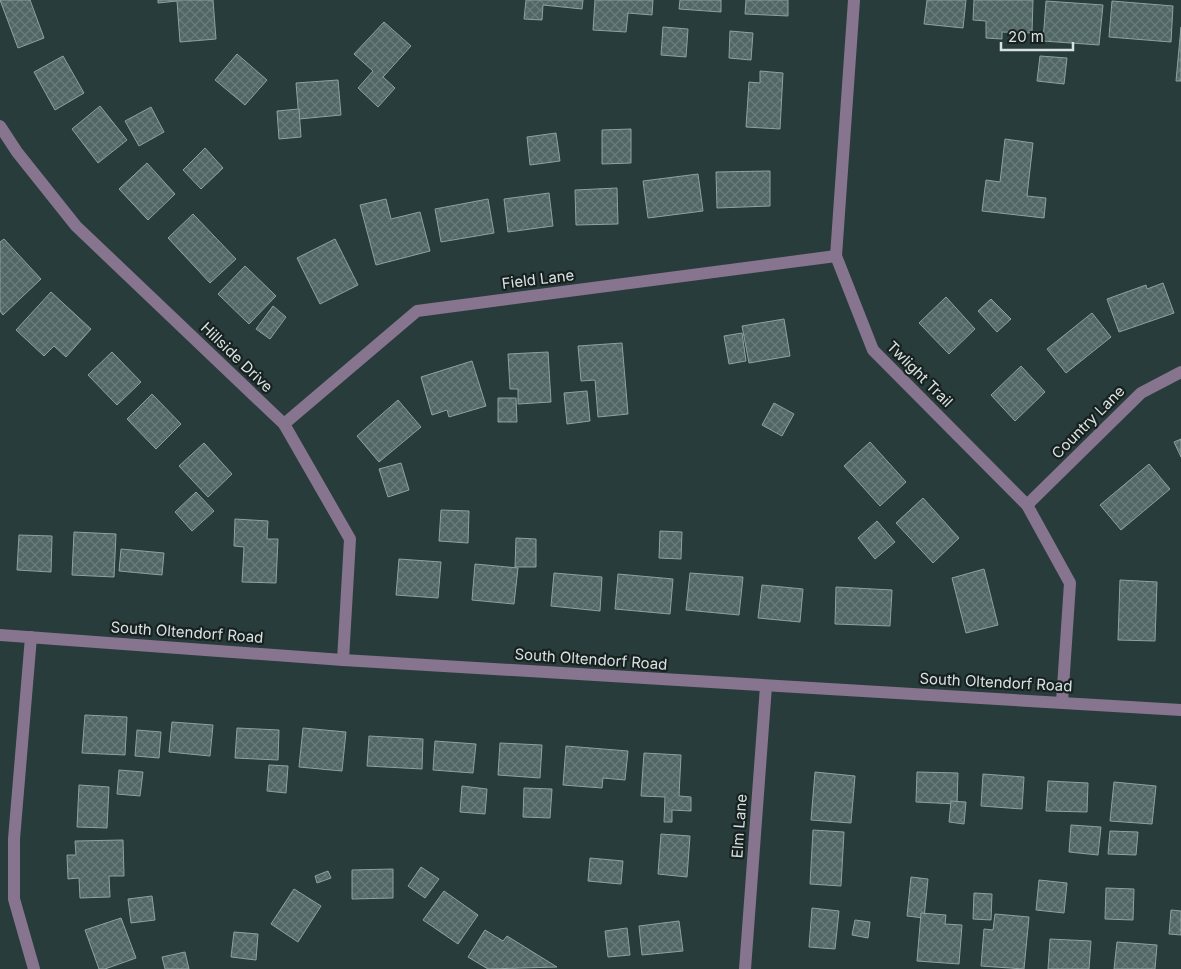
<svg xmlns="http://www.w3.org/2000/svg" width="1181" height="969" font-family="Inter,sans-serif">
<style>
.building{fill:url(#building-cross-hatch);stroke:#8ca2a1}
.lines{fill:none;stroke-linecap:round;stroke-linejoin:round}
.minor{stroke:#87748e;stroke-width:12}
.labels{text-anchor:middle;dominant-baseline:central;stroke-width:4.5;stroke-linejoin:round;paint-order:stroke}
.street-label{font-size:15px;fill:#d7e3e2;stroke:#182120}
</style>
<defs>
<pattern id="building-cross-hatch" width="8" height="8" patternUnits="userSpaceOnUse" patternTransform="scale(1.25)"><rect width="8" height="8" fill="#516765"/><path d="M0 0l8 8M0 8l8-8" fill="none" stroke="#697d7b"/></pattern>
</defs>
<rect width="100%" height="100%" fill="#283c3b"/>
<!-- building -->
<g class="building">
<polygon points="0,0 30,0 44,38 18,48"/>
<polygon points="158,0 213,0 216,39 180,42 177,1 158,3"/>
<polygon points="526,0 583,0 582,9 543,5 542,20 524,19"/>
<polygon points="595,0 653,0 652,15 628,13 626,32 593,30"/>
<polygon points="680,0 721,0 721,12 679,9"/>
<polygon points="746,0 788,0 788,16 745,14"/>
<polygon points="927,0 966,0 963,28 924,24"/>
<polygon points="974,0 1033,0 1032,33 1002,32 1002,39 986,38 986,21 973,20"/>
<polygon points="1046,1 1103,5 1099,45 1043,41"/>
<polygon points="1112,1 1173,6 1171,42 1109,37"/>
<polygon points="384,22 411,46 383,77 395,88 378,107 358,88 373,71 354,54"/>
<polygon points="663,27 688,29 686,57 661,55"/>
<polygon points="1181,27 1181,81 1176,81"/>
<polygon points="730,31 753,33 751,60 729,58"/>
<polygon points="237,54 267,80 245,105 215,80"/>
<polygon points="63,56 84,93 55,110 34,72"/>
<polygon points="1040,56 1067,58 1064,84 1037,81"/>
<polygon points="760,71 783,73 780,129 746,127 749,82 760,83"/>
<polygon points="338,80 341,115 299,119 296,83"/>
<polygon points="100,106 127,140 98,163 72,129"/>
<polygon points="151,107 164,132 139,146 125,121"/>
<polygon points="299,109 301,137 279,139 277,111"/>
<polygon points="631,129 631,163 602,164 602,130"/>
<polygon points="556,133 560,161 530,165 527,137"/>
<polygon points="1005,139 1033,143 1027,196 1046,198 1044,218 982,211 986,180 1000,182"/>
<polygon points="205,148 223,168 201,189 183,170"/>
<polygon points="147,163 175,194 148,220 119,189"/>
<polygon points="770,171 770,206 717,208 716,172"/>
<polygon points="698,174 703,211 648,218 643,181"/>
<polygon points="617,188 618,224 576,225 575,190"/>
<polygon points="549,193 553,226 508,232 504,199"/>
<polygon points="386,199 391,219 420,212 430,251 376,265 360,205"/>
<polygon points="488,199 494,233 441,242 435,209"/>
<polygon points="193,214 236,259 210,283 168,238"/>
<polygon points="4,239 41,279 3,315 0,311 0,242"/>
<polygon points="335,239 358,285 320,304 297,258"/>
<polygon points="245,266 276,296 249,324 218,294"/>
<polygon points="1163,283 1174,313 1119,332 1107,299 1146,285 1147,289"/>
<polygon points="51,292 91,329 66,357 54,346 44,356 16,330"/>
<polygon points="946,297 975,329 949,354 919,323"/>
<polygon points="991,299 1011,319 997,332 978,311"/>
<polygon points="273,306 286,317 270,339 256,329"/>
<polygon points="1092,313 1111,337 1066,373 1047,349"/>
<polygon points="784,319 790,356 749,363 742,326"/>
<polygon points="742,333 746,361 729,364 724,336"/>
<polygon points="622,343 628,414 598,417 595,380 581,381 578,346"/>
<polygon points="112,352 141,382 117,405 88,375"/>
<polygon points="548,352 551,402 518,404 518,389 510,389 508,354"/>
<polygon points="472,361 486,406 449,417 447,410 432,415 421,377"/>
<polygon points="1021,366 1045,392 1015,421 991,395"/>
<polygon points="587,391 590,421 567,424 564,393"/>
<polygon points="152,394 181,424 156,449 127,419"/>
<polygon points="498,398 516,398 517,422 498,422"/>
<polygon points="398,400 421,427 379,462 357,436"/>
<polygon points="774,403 794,414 782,436 762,425"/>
<polygon points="1181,439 1181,457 1174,442"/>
<polygon points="870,442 906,482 880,506 844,466"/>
<polygon points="204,443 232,474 208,497 179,466"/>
<polygon points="401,463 409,490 388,497 379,469"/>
<polygon points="1149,464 1170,489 1121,530 1100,505"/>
<polygon points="196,492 214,511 192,531 175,512"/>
<polygon points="923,498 959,538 933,563 896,523"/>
<polygon points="441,510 469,511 468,543 439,541"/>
<polygon points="235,519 268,521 267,539 278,539 276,583 242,582 244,547 234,546"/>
<polygon points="877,521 895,542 875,559 858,538"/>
<polygon points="660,531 682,532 681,559 659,558"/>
<polygon points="74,532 116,534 114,577 72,575"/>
<polygon points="19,535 52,536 51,572 17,570"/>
<polygon points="516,538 536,539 536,567 515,567"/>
<polygon points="121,549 164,553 162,575 119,571"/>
<polygon points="399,559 441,562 438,598 396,595"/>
<polygon points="475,564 518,568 514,604 472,600"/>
<polygon points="984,569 998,625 966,633 952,578"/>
<polygon points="554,573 602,577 600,611 551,606"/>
<polygon points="690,573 743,577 739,615 686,610"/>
<polygon points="618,574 673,579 670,614 615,609"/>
<polygon points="1120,580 1157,582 1155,641 1118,640"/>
<polygon points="762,585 803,589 800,622 758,618"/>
<polygon points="836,587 892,590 890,626 835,624"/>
<polygon points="85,715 127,717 125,755 82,753"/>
<polygon points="172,722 213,725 210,756 169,752"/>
<polygon points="237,728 279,730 278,760 235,758"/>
<polygon points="303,728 346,732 342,771 299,767"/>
<polygon points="137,730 161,732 159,758 135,756"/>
<polygon points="369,736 423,739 422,769 367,766"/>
<polygon points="435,741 476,744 473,773 433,770"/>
<polygon points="500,743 542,745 540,778 498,775"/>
<polygon points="566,746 628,751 625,780 603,778 602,788 563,785"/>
<polygon points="644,753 681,755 679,796 691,797 691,811 672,810 672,822 664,822 665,797 641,796"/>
<polygon points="269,765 288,766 286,793 267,791"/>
<polygon points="119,770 143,772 140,796 117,794"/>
<polygon points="815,772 855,776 851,823 811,820"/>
<polygon points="917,772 958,773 957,804 916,802"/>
<polygon points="983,774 1024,777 1022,809 981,806"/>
<polygon points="1048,781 1088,783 1087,812 1046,811"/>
<polygon points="1114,782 1156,786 1152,824 1110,821"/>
<polygon points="79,785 109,787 107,828 77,827"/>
<polygon points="462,786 487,789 485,814 460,812"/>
<polygon points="524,788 552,789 550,818 523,817"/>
<polygon points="951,801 966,802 964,824 949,822"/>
<polygon points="1071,825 1101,827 1098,855 1069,852"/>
<polygon points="813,830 844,832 841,886 810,884"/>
<polygon points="1110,831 1138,832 1136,855 1108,854"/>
<polygon points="661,834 690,836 687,877 658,874"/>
<polygon points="123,840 124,876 109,876 110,897 80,898 79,878 68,879 67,855 76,855 75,841"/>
<polygon points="590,858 623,861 621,884 588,881"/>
<polygon points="421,867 439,879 425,898 408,886"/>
<polygon points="393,869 393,898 352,899 352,870"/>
<polygon points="328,871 331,878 317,883 315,876"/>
<polygon points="911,877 928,879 924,918 907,916"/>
<polygon points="1039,880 1067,883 1064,913 1036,910"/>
<polygon points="1106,888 1134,889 1133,920 1105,919"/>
<polygon points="294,889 321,906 298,942 271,924"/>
<polygon points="444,891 478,915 458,944 423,920"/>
<polygon points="974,893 992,894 991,920 973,919"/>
<polygon points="152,896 155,920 131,923 128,899"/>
<polygon points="812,908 839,911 835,949 809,947"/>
<polygon points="1171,910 1181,911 1181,935 1169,934"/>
<polygon points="921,913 946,915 945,924 962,925 959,964 917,961"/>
<polygon points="995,914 1029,917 1024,969 981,966 984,929 993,930"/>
<polygon points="121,918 136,958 105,969 99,969 85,930"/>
<polygon points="855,920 870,922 868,938 852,935"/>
<polygon points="679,921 683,951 642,955 639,926"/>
<polygon points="627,928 630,955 608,957 605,931"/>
<polygon points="485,930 503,941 507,936 557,967 488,969 468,957"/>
<polygon points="234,932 258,934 256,960 231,957"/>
<polygon points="1050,939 1091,941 1089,969 1048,969"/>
<polygon points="1117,942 1157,945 1155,969 1114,969"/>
<polygon points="185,952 189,969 165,969 162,957"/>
</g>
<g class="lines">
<!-- minor -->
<g class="minor">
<polyline points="854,0 836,256 873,350 1027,505 1070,583 1062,702"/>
<polyline points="0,126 17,152 76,226 284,424 350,539 343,660"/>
<polyline points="284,424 417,311 836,256"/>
<polyline points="1027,505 1141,393 1181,372"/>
<polyline points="0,635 343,660 1181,710"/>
<polyline points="31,637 14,839 14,899 34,969"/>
<polyline points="745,969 766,686"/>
</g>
</g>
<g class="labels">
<!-- street labels -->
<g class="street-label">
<text transform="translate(538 279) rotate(-7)">Field Lane</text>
<text transform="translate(237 357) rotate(44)">Hillside Drive</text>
<text transform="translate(920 374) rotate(45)">Twlight Trail</text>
<text transform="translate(1088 422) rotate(-45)">Country Lane</text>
<text transform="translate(187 632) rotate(4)">South Oltendorf Road</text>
<text transform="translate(591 659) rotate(4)">South Oltendorf Road</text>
<text transform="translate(996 682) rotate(3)">South Oltendorf Road</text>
<text transform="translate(739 826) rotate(-86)">Elm Lane</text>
</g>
</g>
<!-- scale -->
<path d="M1001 42v8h72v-8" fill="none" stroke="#d7e3e2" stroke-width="2.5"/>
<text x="1008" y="42" font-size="15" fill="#d7e3e2" stroke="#182120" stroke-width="4" paint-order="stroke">20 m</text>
</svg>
